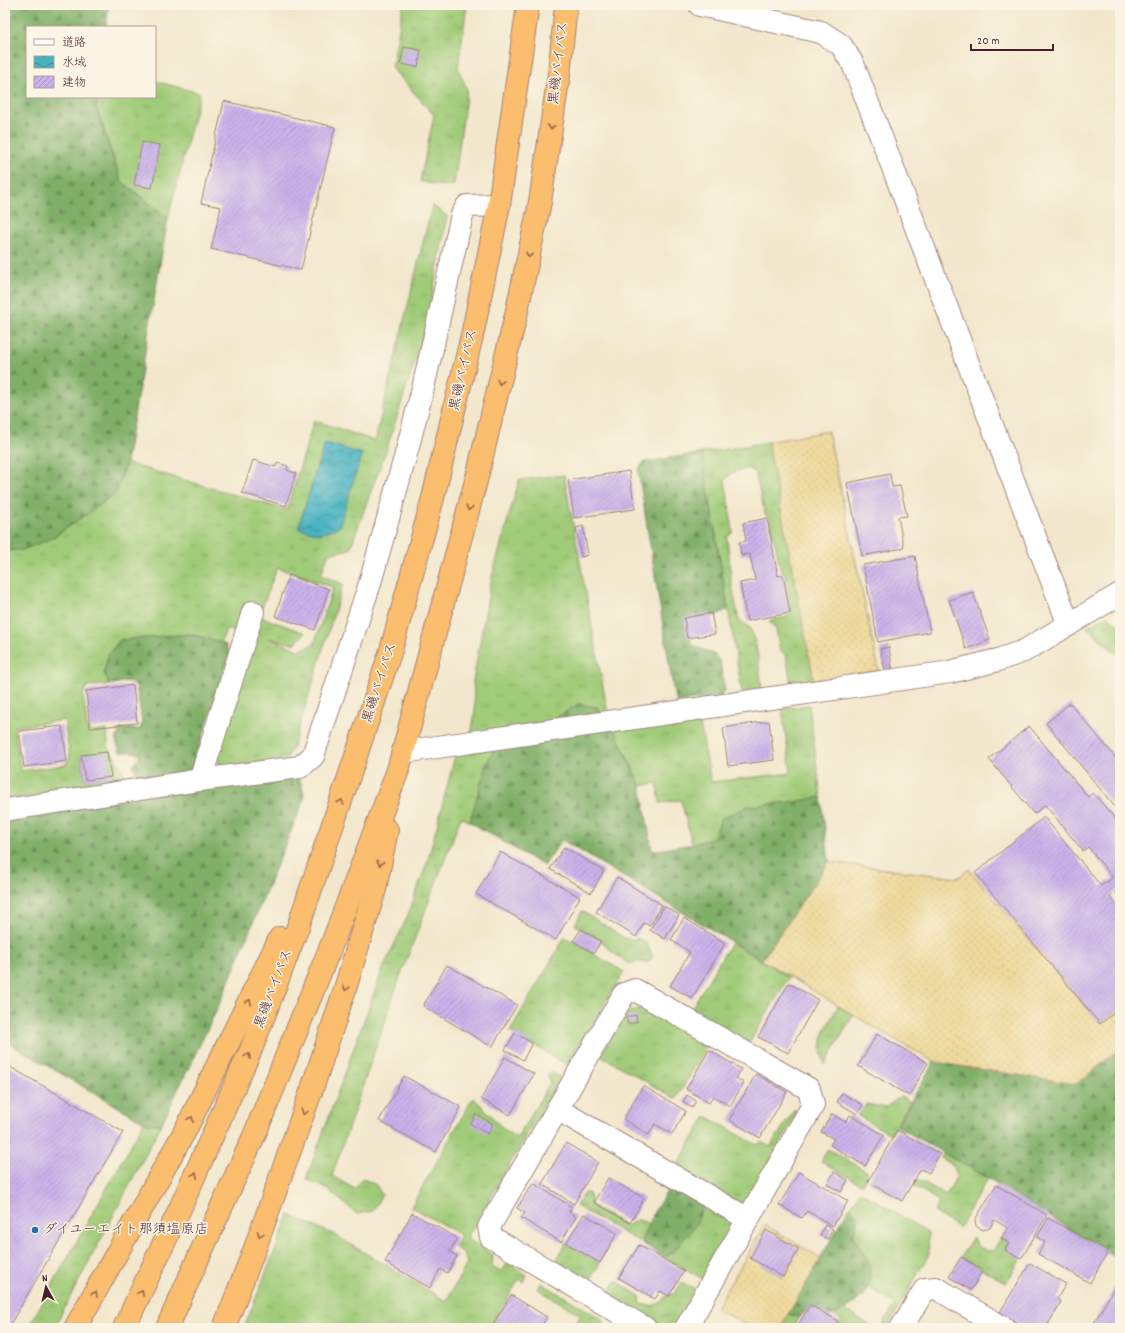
<svg xmlns="http://www.w3.org/2000/svg" width="1125" height="1333" font-family="Dekko,'Klee One',sans-serif">
<style>
.grass{fill:url(#grass-tufts);stroke:#757552;fill-rule:evenodd}
.forest{fill:url(#forest-firs);stroke:#65674a}
.sand{fill:url(#sand-dots);stroke:#9c7c64;fill-rule:evenodd}
.water{fill:url(#water-waves);stroke:#486876}
.building{fill:url(#building-hatch)}
.lines{fill:none;stroke-linecap:round;stroke-linejoin:round}
.minor-casing{stroke:#9e837c;stroke-width:24}
.highway-casing{stroke:#9e837c;stroke-width:24}
.minor{stroke:#fff;stroke-width:22}
.highway{stroke:#fbbd6e;stroke-width:22}
.oneway{stroke:#9a6649}
.poi-dot{fill:#1f6fb2;stroke:#fcf5e5;stroke-width:1.5}
.labels{text-anchor:middle;dominant-baseline:central;stroke-width:3;stroke-linejoin:round;paint-order:stroke}
.street-label{font-size:14px;fill:#4a1f2b;stroke:#fcf5e5}
.poi-label{font-size:14px;fill:#4a1f2b;stroke:#fcf5e5;text-anchor:start}
</style>
<defs>
<pattern id="grass-tufts" width="24" height="20" patternUnits="userSpaceOnUse"><rect width="24" height="20" fill="#a0cb78"/><path d="M3 7l-1-3M5 7V3M7 7l1-3M15 17l-1-3M17 17v-4M19 17l1-3" fill="none" stroke="#8bae68"/></pattern>
<pattern id="forest-firs" width="22" height="20" patternUnits="userSpaceOnUse"><rect width="22" height="20" fill="#80af68"/><path d="M5 1l3.5 6h-7zM16 11l3.5 6h-7z" fill="#6b8e56"/></pattern>
<pattern id="sand-dots" width="8" height="8" patternUnits="userSpaceOnUse"><rect width="8" height="8" fill="#eeda9e"/><path d="M2 2h.1M6 6h.1" fill="none" stroke="#cebb88" stroke-width="1.8" stroke-linecap="round"/></pattern>
<pattern id="water-waves" width="16" height="10" patternUnits="userSpaceOnUse"><rect width="16" height="10" fill="#46b2c2"/><path d="M0 5q4-4 8 0t8 0" fill="none" stroke="#3c909e"/></pattern>
<pattern id="building-hatch" width="6" height="6" patternUnits="userSpaceOnUse"><rect width="6" height="6" fill="#cab2eb"/><path d="M-1 1l2-2M0 6l6-6M5 7l2-2" fill="none" stroke="#a690bf"/></pattern>
</defs>
<rect width="100%" height="100%" fill="#fcf5e5"/>
<filter id="ink" filterUnits="userSpaceOnUse"><feTurbulence type="fractalNoise" baseFrequency=".025" numOctaves="2"/><feDisplacementMap in="SourceGraphic" scale="8" xChannelSelector="R" yChannelSelector="G"/><feConvolveMatrix kernelMatrix="1 2 1 2 8 2 1 2 1" color-interpolation-filters="sRGB"/></filter>
<filter id="wash" filterUnits="userSpaceOnUse"><feTurbulence type="fractalNoise" baseFrequency=".012" numOctaves="4" result="noise"/><feDisplacementMap in="SourceGraphic" scale="16" xChannelSelector="R" yChannelSelector="G"/><feGaussianBlur stdDeviation="0.9" result="paint"/><feColorMatrix in="noise" values="0 0 0 0 0 0 0 0 0 0 0 0 0 0 0 0 0 1.4 0 .05"/><feComposite in="paint" operator="in"/></filter>
<g filter="url(#wash)">
<rect width="100%" height="100%" fill="#f2e7cc"/>
<!-- grass -->
<g class="grass">
<path d="M403,5h64l-9,63 9,21 -13,96c-12,2 -23,-1 -34,-4l14,-66 -42,-47z"/>
<polygon points="155,81 200,93 168,218 121,181 96,107 98,97 155,97"/>
<path d="M432,205l15,11 -20,108 -39,121 -38,104 -22,5 -7,21 22,9 -50,163 -7,12 -65,9 -5,-14 45,-137 44,16 -10,11 -27,-6 32,12 14,-6 19,-57 -56,-19 -16,42 -23,18 -5,3 -7,-2 -5,13 -31,-8 -70,6 -12,15 -4,17 5,13 -22,1 -4,8 4,33 6,5 14,-2 1,16 16,27 -1,8 -118,20v-250l17,-1 30,-12 45,-31 20,-16 9,-28 161,47 27,-90 61,21zM325,443l37,11 -42,80 -21,-6zM64,720l6,37 -5,8 -44,6 -7,-44zM107,752l4,24 -26,4 -4,-24z"/>
<path d="M768,442l46,239 -23,3 -5,-29 -6,-4 -4,-22 -6,-6v-3l17,-3 4,-7 -6,-36 -4,-3 -11,-51 -5,-6 -10,-42 -7,-4 -16,5 -7,7 8,52 -6,5 4,43 8,42c3,1 7,2 9,4 9,7 12,51 14,63l-20,3 -40,-239z"/>
<polygon points="564,475 608,714 471,735 475,713 473,681 491,580 519,480"/>
<polygon points="1108,616 1120,627 1120,657 1087,627"/>
<polygon points="809,705 821,797 794,802 768,804 721,818 714,838 692,844 681,800 660,803 657,783 641,786 613,727 699,718 711,782 791,773 782,709"/>
<polygon points="495,747 486,765 470,822 461,817 400,977 332,1176 355,1189 362,1178 376,1185 382,1195 373,1211 357,1214 327,1189 306,1179 384,966 406,920 428,860 455,756"/>
<polygon points="582,911 626,939 639,939 645,941 653,957 648,962 627,963 610,950 601,941 575,925"/>
<polygon points="565,937 624,972 567,1065 510,1031"/>
<polygon points="731,943 789,977 749,1043 691,1009"/>
<path d="M838,1006l15,9 -28,50c-10,-24 2,-38 13,-59z"/>
<polygon points="645,1007 709,1043 676,1099 600,1055 627,1013"/>
<path d="M550,1072l10,5 -93,161 26,17 -1,12 9,5 7,-9 19,12 -3,7 -5,-3 -29,48 1,1h-247l45,-113 44,19 113,67 21,-37 -2,-9 -10,-8 6,-12 -50,-28 62,-109c17,14 24,29 44,40l33,-55 -2,-8z"/>
<polygon points="901,1096 910,1102 891,1134 858,1116 866,1104 886,1107"/>
<polygon points="795,1109 796,1115 748,1201 734,1203 677,1166 706,1116 757,1145 761,1142 770,1147"/>
<polygon points="144,1122 161,1125 54,1328 28,1328"/>
<polygon points="828,1149 868,1172 862,1185 821,1161"/>
<polygon points="944,1153 988,1178 959,1228 934,1212 939,1201 914,1186 918,1179 946,1195 957,1176 954,1167 941,1158"/>
<polygon points="860,1191 928,1233 929,1254 887,1328 881,1328 895,1304 862,1283 845,1310 874,1328 836,1328 841,1319 834,1315 828,1315 810,1305 800,1317 793,1328 780,1328"/>
<polygon points="584,1193 588,1193 591,1198 591,1206 627,1226 637,1220 649,1223 642,1239 645,1245 576,1206"/>
<polygon points="701,1204 731,1216 732,1228 703,1279 664,1257 673,1253 682,1241"/>
<path d="M973,1237c6,10 8,14 20,14l8,-13 8,5 -4,7 16,9 -15,24 -45,-26z"/>
<polygon points="566,1243 600,1263 588,1283 555,1263"/>
<polygon points="616,1281 640,1296 641,1304 650,1306 660,1303 665,1297 675,1293 682,1282 697,1290 681,1320 663,1326 608,1293"/>
<polygon points="541,1283 604,1320 599,1328 575,1328 575,1325 581,1315 538,1289"/>
</g>
<!-- forest -->
<g class="forest">
<polygon points="5,5 109,5 106,27 27,27 27,97 97,97 96,107 121,181 168,218 126,463 117,491 97,507 52,538 22,550 5,551"/>
<polygon points="702,453 728,609 717,615 689,623 691,644 715,655 720,662 725,691 720,697 677,702 674,694 638,470 644,462"/>
<polygon points="190,634 221,642 226,645 230,654 192,769 175,774 139,779 133,766 140,756 134,752 120,752 116,741 120,729 140,729 142,722 136,686 127,681 109,685 104,672 108,655 120,640"/>
<polygon points="578,704 597,707 613,727 641,786 652,851 692,844 714,838 721,818 747,807 768,804 794,802 821,797 829,862 762,960 562,840 544,866 470,822 486,764 495,747 537,739 557,717"/>
<polygon points="289,775 300,780 305,797 220,1003 161,1125 144,1122 5,1041 5,818"/>
<polygon points="1120,1049 1120,1261 988,1178 898,1127 898,1123 934,1062 1076,1084"/>
<path d="M671,1185l30,19c0,18 -7,24 -18,36 -7,8 -9,13 -19,17l-19,-12 -3,-6 12,-27z"/>
<path d="M850,1207c10,9 7,18 3,29l17,29v18l-5,11 -13,11 -18,10h-6l-18,-10 -10,12 -12,-3z"/>
</g>
<!-- sand -->
<g class="sand">
<polygon points="828,431 879,671 814,681 768,442"/>
<polygon points="829,862 958,878 969,869 1100,1024 1120,1008 1120,1049 1076,1084 934,1062 877,1029 762,960"/>
<path d="M765,1225l56,33 -41,70h-29l-35,-20zM766,1231l33,18 -16,28 -32,-19z"/>
</g>
<!-- water -->
<polygon class="water" points="325,443 362,454 339,527 320,534 298,528"/>
<g id="blocks">
<!-- building -->
<g class="building">
<polygon points="404,47 421,50 418,67 400,64"/>
<polygon points="224,101 335,127 301,270 211,249 221,207 201,203"/>
<polygon points="142,142 160,145 152,188 134,185"/>
<polygon points="253,460 276,467 277,463 288,466 287,470 296,473 286,506 242,493"/>
<polygon points="629,471 635,509 574,518 568,480"/>
<polygon points="890,474 892,487 900,486 907,516 898,517 904,548 862,556 847,483"/>
<polygon points="767,518 778,576 783,575 790,613 747,621 740,583 755,580 750,554 741,555 739,542 746,541 743,523"/>
<polygon points="583,526 588,555 581,557 576,528"/>
<polygon points="915,556 930,632 878,642 863,565"/>
<polygon points="289,575 329,589 315,630 275,616"/>
<polygon points="973,592 990,640 966,649 949,600"/>
<polygon points="711,613 715,634 687,638 684,618"/>
<polygon points="889,647 892,669 885,670 880,649"/>
<polygon points="133,685 137,723 90,728 86,691"/>
<polygon points="1070,703 1120,763 1120,813 1046,723"/>
<polygon points="769,721 774,760 728,766 723,728"/>
<polygon points="62,726 67,761 24,767 19,731"/>
<polygon points="1029,726 1088,797 1093,793 1118,822 1120,820 1120,887 1110,897 1120,908 1120,1008 1100,1024 975,873 1044,817 1101,886 1113,878 1088,847 1083,851 1045,805 1034,814 989,759"/>
<polygon points="107,752 111,777 85,780 81,755"/>
<polygon points="564,847 604,871 591,893 550,869"/>
<polygon points="500,852 580,897 556,940 476,894"/>
<polygon points="617,877 662,905 650,926 644,923 636,937 596,912"/>
<polygon points="664,906 679,915 665,939 650,930"/>
<polygon points="684,918 725,943 692,998 670,986 690,952 671,940"/>
<polygon points="581,929 601,941 594,953 573,941"/>
<polygon points="447,965 517,1005 492,1047 423,1006"/>
<polygon points="789,983 818,1000 788,1053 758,1037"/>
<polygon points="636,1015 637,1022 628,1024 626,1017"/>
<polygon points="515,1033 532,1043 523,1060 505,1050"/>
<polygon points="877,1034 928,1063 909,1096 858,1066"/>
<polygon points="709,1050 741,1069 736,1078 744,1083 730,1106 713,1096 709,1103 686,1089"/>
<polygon points="505,1057 534,1074 510,1115 481,1099"/>
<polygon points="5,1064 123,1132 8,1328 5,1328"/>
<polygon points="756,1074 787,1092 760,1138 729,1120"/>
<polygon points="404,1076 461,1107 436,1152 379,1121"/>
<polygon points="643,1086 686,1111 672,1134 655,1124 649,1135 623,1119"/>
<polygon points="842,1093 863,1105 857,1114 837,1102"/>
<polygon points="687,1095 696,1101 692,1108 683,1102"/>
<polygon points="476,1114 493,1124 488,1134 471,1124"/>
<polygon points="832,1114 845,1122 850,1115 884,1135 865,1166 830,1145 834,1139 821,1132"/>
<polygon points="897,1130 940,1154 929,1173 921,1169 902,1201 868,1182"/>
<polygon points="566,1143 598,1162 574,1204 542,1184"/>
<polygon points="799,1172 848,1201 833,1226 807,1211 802,1218 779,1205"/>
<polygon points="834,1172 848,1180 841,1192 827,1184"/>
<polygon points="608,1178 644,1198 630,1223 594,1202"/>
<polygon points="533,1183 572,1207 569,1212 576,1217 561,1242 521,1218 525,1213 517,1208"/>
<polygon points="996,1185 1047,1215 1021,1259 1005,1250 1009,1243 1001,1238 1008,1228 994,1220 990,1228 983,1230 976,1226 975,1220"/>
<polygon points="412,1213 457,1238 450,1252 457,1256 447,1273 440,1269 430,1288 385,1262"/>
<polygon points="584,1214 617,1233 600,1263 566,1243"/>
<polygon points="1048,1218 1108,1251 1090,1283 1038,1254 1045,1242 1037,1237"/>
<polygon points="825,1225 833,1229 828,1239 820,1235"/>
<polygon points="766,1230 799,1249 783,1277 750,1258"/>
<polygon points="639,1245 684,1271 669,1296 660,1291 655,1299 619,1278"/>
<polygon points="961,1257 983,1270 971,1290 949,1277"/>
<polygon points="1030,1263 1066,1284 1057,1299 1061,1302 1046,1328 1026,1328 1000,1312"/>
<polygon points="1120,1278 1120,1328 1091,1328"/>
<polygon points="511,1295 547,1317 540,1328 497,1328 493,1325"/>
<polygon points="810,1305 838,1321 834,1328 796,1328"/>
</g>
</g>
</g>
<g filter="url(#ink)">
<use href="#blocks" fill-opacity="0" stroke="#9e837c" stroke-width="1"/>
<g class="lines">
<!-- minor casing -->
<g class="minor-casing">
<g id="minor">
<polyline points="700,5 821,32 841,45 853,64 1069,625"/>
<polyline points="403,752 950,672 998,660 1024,651 1120,594"/>
<polyline points="200,780 253,612"/>
<polyline points="5,810 200,780 300,767 313,756 370,583 406,454 424,384 462,215 467,206 499,205"/>
<polyline points="557,1109 748,1219"/>
<polyline points="645,1328 491,1237 489,1227 624,994 635,990 809,1089 813,1105 686,1328"/>
<polyline points="901,1328 925,1289 936,1288 1004,1328"/>
</g>
</g>
<!-- highway casing -->
<g class="highway-casing">
<g id="highway">
<polyline points="75,1328 186,1129 280,938"/>
<polyline points="124,1328 177,1215 252,1047 299,924 356,756 391,650 433,498 473,331 499,205 528,5"/>
<polyline points="167,1328 205,1243 254,1136 333,941 398,770 476,481 516,315 540,202 559,74 566,5"/>
<polyline points="224,1328 255,1248 313,1086 345,989 375,889 387,830"/>
</g>
</g>
<!-- minor -->
<use href="#minor" class="minor"/>
<!-- highway -->
<use href="#highway" class="highway"/>
</g>
<!-- one-way arrows -->
<defs><path id="oneway-chevron" d="M-2-3.5L2.5 0L-2 3.5" fill="none" stroke-width="1.6" stroke-linecap="round" stroke-linejoin="round"/></defs>
<g class="oneway">
<use href="#oneway-chevron" transform="translate(551 127) rotate(98)"/>
<use href="#oneway-chevron" transform="translate(529 255) rotate(102)"/>
<use href="#oneway-chevron" transform="translate(500 382) rotate(104)"/>
<use href="#oneway-chevron" transform="translate(469 508) rotate(105)"/>
<use href="#oneway-chevron" transform="translate(341 802) rotate(-71)"/>
<use href="#oneway-chevron" transform="translate(380 863) rotate(101)"/>
<use href="#oneway-chevron" transform="translate(346 988) rotate(107)"/>
<use href="#oneway-chevron" transform="translate(249 1002) rotate(-64)"/>
<use href="#oneway-chevron" transform="translate(248 1056) rotate(-66)"/>
<use href="#oneway-chevron" transform="translate(304 1112) rotate(110)"/>
<use href="#oneway-chevron" transform="translate(191 1119) rotate(-64)"/>
<use href="#oneway-chevron" transform="translate(195 1175) rotate(-66)"/>
<use href="#oneway-chevron" transform="translate(260 1234) rotate(110)"/>
<use href="#oneway-chevron" transform="translate(141 1293) rotate(-65)"/>
<use href="#oneway-chevron" transform="translate(95 1294) rotate(-61)"/>
</g>
</g>
<!-- markers -->
<circle class="poi-dot" cx="35" cy="1230" r="4"/>
<g class="labels">
<!-- street labels -->
<g class="street-label">
<text transform="translate(559 63) rotate(-83)">黒磯バイパス</text>
<text transform="translate(464 370) rotate(-77)">黒磯バイパス</text>
<text transform="translate(380 683) rotate(-72)">黒磯バイパス</text>
<text transform="translate(274 989) rotate(-69)">黒磯バイパス</text>
</g>
<!-- poi labels -->
<g class="poi-label">
<text x="43" y="1230">ダイユーエイト那須塩原店</text>
</g>
</g>
<!-- margin -->
<rect width="1125" height="1333" fill="none" stroke="#fcf5e5" stroke-width="20"/>
<!-- legend -->
<rect x="26" y="26" width="130" height="72" fill="#fcf5e5" stroke="#b59f9b"/>
<rect x="34" y="39" width="20" height="6" fill="#ffffff" stroke="#b59f9b"/>
<text x="62" y="46" font-size="12" fill="#4a1f2b">道路</text>
<rect x="34" y="56" width="20" height="12" fill="url(#water-waves)" stroke="#b59f9b"/>
<text x="62" y="66" font-size="12" fill="#4a1f2b">水域</text>
<rect x="34" y="76" width="20" height="12" fill="url(#building-hatch)" stroke="#b59f9b"/>
<text x="62" y="86" font-size="12" fill="#4a1f2b">建物</text>
<!-- north arrow -->
<g transform="translate(46 1287) rotate(352)" stroke="#fcf5e5" stroke-width="3" paint-order="stroke">
<path d="M0-3L7 15L0 10L-7 15Z" fill="#4a1f2b"/>
<text y="-6" font-size="11" font-weight="bold" text-anchor="middle" fill="#4a1f2b">N</text>
</g>
<!-- scale -->
<path d="M971 44v6h82v-6" fill="none" stroke="#4a1f2b" stroke-width="2"/>
<text x="977" y="44" font-size="12" fill="#4a1f2b" stroke="#fcf5e5" stroke-width="3" paint-order="stroke">20 m</text>
</svg>
